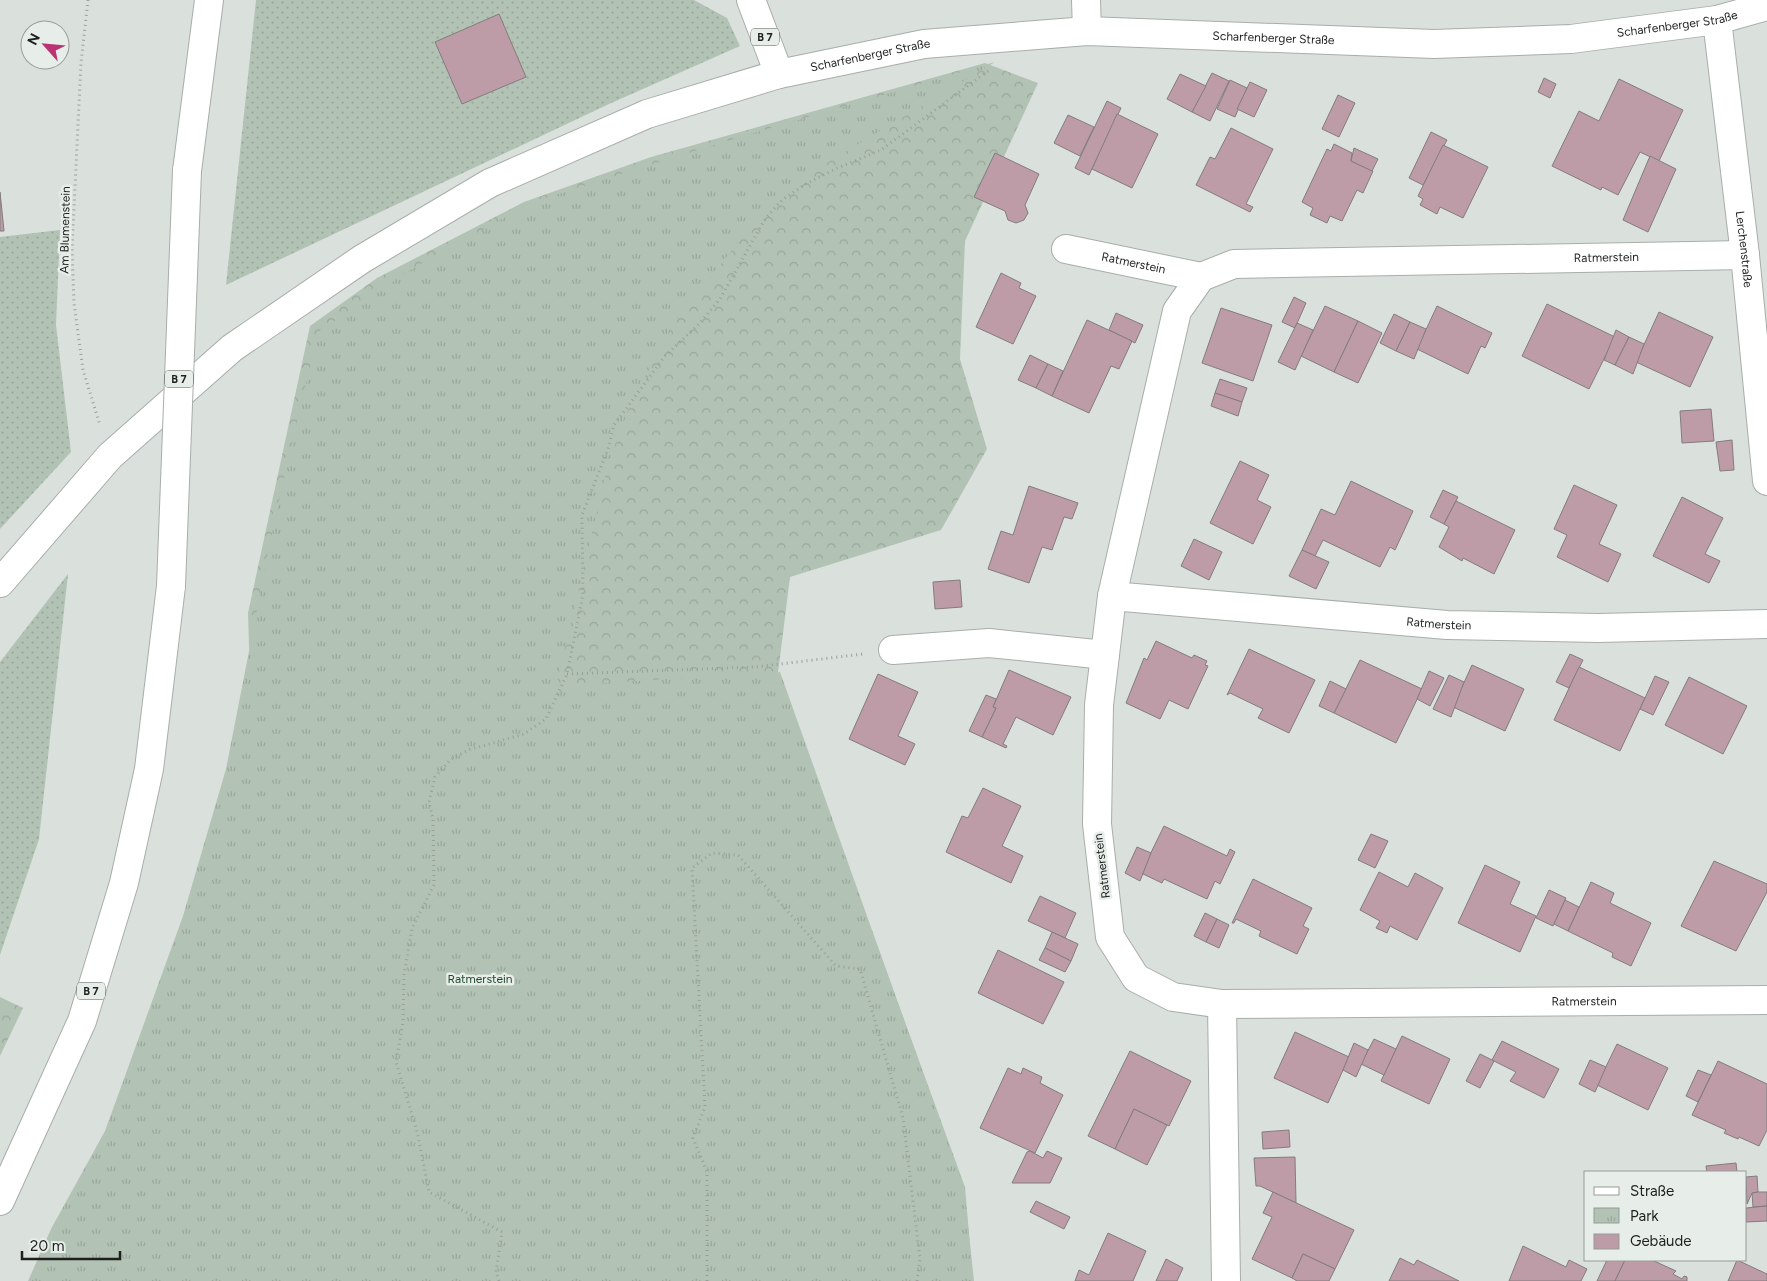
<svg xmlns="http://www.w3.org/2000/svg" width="1767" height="1281" font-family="Figtree,sans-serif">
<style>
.grass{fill:url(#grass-dots)}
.forest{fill:url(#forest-crowns)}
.park{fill:url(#park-tufts)}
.building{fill:#bd9ca8;stroke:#837c7e}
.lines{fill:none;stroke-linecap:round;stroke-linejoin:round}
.street-casing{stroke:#a8aea9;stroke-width:30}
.secondary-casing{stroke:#a8aea9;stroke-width:30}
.primary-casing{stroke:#a8aea9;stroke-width:30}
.path{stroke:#9a9f9b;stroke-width:3;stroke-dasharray:1 4;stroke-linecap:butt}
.street{stroke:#fff;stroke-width:28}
.secondary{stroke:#fff;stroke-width:28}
.primary{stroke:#fff;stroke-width:28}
.primary-bridge-casing{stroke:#a8aea9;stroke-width:30;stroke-linecap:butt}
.primary-bridge{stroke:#fff;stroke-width:28}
.labels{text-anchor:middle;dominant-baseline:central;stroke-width:5;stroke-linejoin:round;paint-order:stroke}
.shield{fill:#e7ede8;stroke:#5a5e5b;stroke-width:1}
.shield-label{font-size:11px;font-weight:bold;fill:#1e201f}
.street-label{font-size:12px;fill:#1e201f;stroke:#e7ede8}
.park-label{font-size:12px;fill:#204a2a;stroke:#e7ede8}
</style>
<defs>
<pattern id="grass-dots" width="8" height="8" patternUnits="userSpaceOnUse" patternTransform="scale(1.25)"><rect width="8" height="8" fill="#b2c3b5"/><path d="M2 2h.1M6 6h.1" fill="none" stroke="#99a79b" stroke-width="1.8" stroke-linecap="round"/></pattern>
<pattern id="forest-crowns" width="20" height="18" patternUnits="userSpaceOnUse" patternTransform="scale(1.25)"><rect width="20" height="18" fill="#b2c3b5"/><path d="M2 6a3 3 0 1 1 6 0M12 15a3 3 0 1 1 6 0" fill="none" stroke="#99a79b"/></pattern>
<pattern id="park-tufts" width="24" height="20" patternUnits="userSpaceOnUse" patternTransform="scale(1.25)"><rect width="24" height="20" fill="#b2c3b5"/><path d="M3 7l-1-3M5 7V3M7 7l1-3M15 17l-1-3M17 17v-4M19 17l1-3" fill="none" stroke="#99a79b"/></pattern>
</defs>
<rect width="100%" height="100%" fill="#dae0db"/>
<!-- grass -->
<g class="grass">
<polygon points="256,0 694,0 727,18 740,46 609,104 226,285"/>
<polygon points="60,230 56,325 71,452 0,529 0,237"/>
<polygon points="68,574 39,839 0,955 0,662"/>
</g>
<!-- forest -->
<g class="forest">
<polygon points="985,63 1038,83 965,241 960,359 987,449 941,530 790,577 778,673 965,1187 973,1281 252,741 248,613 310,326 377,278 524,202 651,157"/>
<polygon points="0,997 23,1008 0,1056"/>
</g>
<!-- park -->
<polygon class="park" points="995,62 795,182 740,240 677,319 633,398 609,460 556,686 780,672 964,1188 974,1281 28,1281 51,1229 105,1131 183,916 226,769 275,518 318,332 410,270 533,202 727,141"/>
<!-- building -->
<g class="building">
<polygon points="499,14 526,77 462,104 435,42"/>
<polygon points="1212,73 1229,81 1210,121 1192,112"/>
<polygon points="1180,74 1206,86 1192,112 1167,99"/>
<polygon points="1544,78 1556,84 1550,98 1538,92"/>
<polygon points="1619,79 1683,110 1659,161 1640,152 1618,195 1602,187 1601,190 1552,166 1579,111 1599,121"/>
<polygon points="1230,80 1247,88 1235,117 1217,109"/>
<polygon points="1250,82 1267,90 1254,117 1237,109"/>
<polygon points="1338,95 1355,103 1339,137 1322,129"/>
<polygon points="1107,101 1121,108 1089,175 1075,168"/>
<polygon points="1117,114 1158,134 1132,188 1092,169"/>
<polygon points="1068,115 1094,127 1080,156 1054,143"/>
<polygon points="1231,128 1273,149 1246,204 1253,207 1250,212 1196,185 1210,157 1215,159"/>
<polygon points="1431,132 1447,140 1423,185 1409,178"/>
<polygon points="1334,144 1352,153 1351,161 1373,171 1363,193 1357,190 1342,221 1330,216 1327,223 1310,215 1313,208 1302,202 1327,149 1331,151"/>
<polygon points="1443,145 1488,167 1463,218 1440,207 1437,214 1420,205 1423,199 1418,196"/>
<polygon points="1354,148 1378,159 1372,171 1351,161"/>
<polygon points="995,153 1039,174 1025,205 1028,213 1024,220 1016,223 1008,220 1005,211 974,197"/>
<polygon points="1650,156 1676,169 1648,232 1623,220"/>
<polygon points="0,192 4,231 0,231"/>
<polygon points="1001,273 1021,283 1019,288 1036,296 1013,344 976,327"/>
<polygon points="1294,297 1306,303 1295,328 1282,322"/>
<polygon points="1547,304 1615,337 1589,389 1522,356"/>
<polygon points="1325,306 1358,321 1334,372 1301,356"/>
<polygon points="1437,306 1492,333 1485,348 1481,346 1468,374 1417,349"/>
<polygon points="1221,308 1272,325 1253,381 1202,363"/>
<polygon points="1659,312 1713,337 1690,387 1636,362"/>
<polygon points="1116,313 1143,325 1135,343 1109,330"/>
<polygon points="1394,314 1410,322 1396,351 1380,343"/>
<polygon points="1087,320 1132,341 1119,369 1111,366 1089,413 1052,396"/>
<polygon points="1358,321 1382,333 1358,383 1334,372"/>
<polygon points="1410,322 1426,329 1414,359 1396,351"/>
<polygon points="1297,323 1313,330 1295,370 1278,362"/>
<polygon points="1616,330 1629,337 1615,365 1604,360"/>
<polygon points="1629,337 1644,344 1633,374 1615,365"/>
<polygon points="1030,355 1048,364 1036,388 1018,380"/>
<polygon points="1048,364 1063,371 1052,396 1036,388"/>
<polygon points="1220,379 1247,388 1242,402 1215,393"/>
<polygon points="1215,393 1242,402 1238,416 1211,406"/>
<polygon points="1711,409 1714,441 1682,443 1680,411"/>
<polygon points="1732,440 1734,470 1720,471 1716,442"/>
<polygon points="1240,461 1269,475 1257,500 1271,507 1253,544 1210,523"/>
<polygon points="1351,481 1413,511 1395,550 1390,547 1380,567 1323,540 1315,556 1302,550 1321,509 1335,515"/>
<polygon points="1574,485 1617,505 1599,544 1621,554 1608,582 1557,557 1567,535 1554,529"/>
<polygon points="1029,486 1078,503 1072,519 1064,517 1052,550 1042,547 1029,583 988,569 1001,531 1013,535"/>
<polygon points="1443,490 1458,497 1444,524 1430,517"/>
<polygon points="1682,497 1723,518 1705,554 1720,561 1709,583 1653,556"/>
<polygon points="1456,501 1515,530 1494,574 1463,558 1462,561 1439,547 1449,527 1444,524"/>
<polygon points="1194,539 1222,552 1209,580 1181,566"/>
<polygon points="1302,550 1329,562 1316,589 1289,576"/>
<polygon points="960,580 962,607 935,609 933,582"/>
<polygon points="1156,641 1192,658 1194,655 1207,661 1205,665 1208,666 1188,709 1169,700 1160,719 1126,703 1144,658 1147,660"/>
<polygon points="1249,649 1315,680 1289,733 1258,718 1263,709 1230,693 1227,695"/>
<polygon points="1570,654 1583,660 1569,688 1556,682"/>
<polygon points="1360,660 1422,689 1396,743 1334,713"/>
<polygon points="1472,665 1524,689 1505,731 1453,707"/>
<polygon points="1579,667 1645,698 1620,751 1554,720"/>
<polygon points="1009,670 1071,697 1053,735 1016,717 1003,744 1007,746 1006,748 982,737 996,708 993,707"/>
<polygon points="1429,671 1444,678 1430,706 1417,699"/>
<polygon points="878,674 918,692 898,736 915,744 905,765 849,739"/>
<polygon points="1449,675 1464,682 1451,717 1433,709"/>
<polygon points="1655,676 1669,682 1653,715 1640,709"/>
<polygon points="1689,677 1747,706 1723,754 1665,725"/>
<polygon points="1330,681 1346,689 1334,713 1319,706"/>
<polygon points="986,695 996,699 993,707 996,708 982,737 969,731"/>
<polygon points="983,788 1021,806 1002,846 1023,856 1011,883 946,852 962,816 968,818"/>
<polygon points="1164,826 1227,856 1230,849 1235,852 1220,884 1215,881 1207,899 1164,879 1162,883 1141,873"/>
<polygon points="1371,834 1388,841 1375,868 1358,860"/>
<polygon points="1137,847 1151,853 1140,881 1125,873"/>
<polygon points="1714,861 1767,884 1767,892 1736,951 1681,926"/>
<polygon points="1485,865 1520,882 1510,904 1536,916 1520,952 1458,923"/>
<polygon points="1379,872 1408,887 1415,873 1443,888 1417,940 1390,926 1387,933 1376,928 1380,921 1360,910"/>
<polygon points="1253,879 1312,908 1303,926 1309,929 1297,954 1259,936 1261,931 1236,919 1234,923 1232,923"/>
<polygon points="1591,882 1614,893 1610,903 1651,923 1631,966 1612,957 1613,953 1568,931"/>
<polygon points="1549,890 1566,898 1553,926 1536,918"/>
<polygon points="1040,896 1076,913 1065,938 1028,921"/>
<polygon points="1565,900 1579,907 1568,931 1554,924"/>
<polygon points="1205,913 1217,919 1206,942 1194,936"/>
<polygon points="1217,919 1229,925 1219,948 1206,942"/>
<polygon points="1052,932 1078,944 1071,961 1045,948"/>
<polygon points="1045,948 1071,961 1065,972 1039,960"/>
<polygon points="998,950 1064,982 1043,1024 978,993"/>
<polygon points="1295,1032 1349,1057 1328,1103 1274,1078"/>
<polygon points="1402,1036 1450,1059 1429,1104 1381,1081"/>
<polygon points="1374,1039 1396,1049 1384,1075 1361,1064"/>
<polygon points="1502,1041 1559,1069 1544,1098 1510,1081 1516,1072 1492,1060"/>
<polygon points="1354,1043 1368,1050 1356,1077 1343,1070"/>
<polygon points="1617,1044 1668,1068 1648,1110 1597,1085"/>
<polygon points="1130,1051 1191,1081 1169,1126 1134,1109 1115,1149 1088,1136"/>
<polygon points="1480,1054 1494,1061 1480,1088 1466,1081"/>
<polygon points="1590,1060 1606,1067 1595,1092 1579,1084"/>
<polygon points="1718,1061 1767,1084 1767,1130 1759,1146 1739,1137 1738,1139 1724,1133 1726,1130 1692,1115"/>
<polygon points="1008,1068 1021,1074 1023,1068 1042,1077 1040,1083 1063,1095 1035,1153 980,1128"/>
<polygon points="1698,1070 1711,1075 1698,1102 1686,1096"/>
<polygon points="1134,1109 1167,1125 1147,1165 1115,1149"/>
<polygon points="1289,1130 1290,1147 1263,1149 1262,1132"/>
<polygon points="1030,1151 1043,1158 1047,1151 1062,1158 1050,1183 1012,1183 1027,1152"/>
<polygon points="1295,1157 1296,1203 1260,1186 1256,1186 1254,1158"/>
<polygon points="1736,1163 1737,1172 1707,1172 1706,1166"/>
<polygon points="1757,1176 1758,1192 1752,1193 1747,1204 1746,1177"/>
<polygon points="1273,1192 1354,1230 1335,1269 1303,1254 1292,1278 1252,1259 1272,1217 1263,1213"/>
<polygon points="1758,1192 1767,1192 1767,1206 1753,1207 1752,1193"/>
<polygon points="1036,1201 1070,1217 1064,1229 1030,1212"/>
<polygon points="1767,1206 1767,1221 1746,1222 1746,1208"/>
<polygon points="1108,1233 1146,1251 1133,1281 1075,1281 1079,1270 1089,1275"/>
<polygon points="1523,1246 1566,1267 1569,1260 1587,1269 1581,1281 1509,1281"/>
<polygon points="1303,1254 1335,1269 1329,1281 1297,1281 1292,1278"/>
<polygon points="1400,1258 1414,1265 1417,1260 1459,1281 1389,1281"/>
<polygon points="1166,1259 1183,1268 1177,1281 1156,1281"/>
<polygon points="1607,1260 1625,1260 1615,1281 1597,1281"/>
<polygon points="1625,1260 1652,1260 1676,1271 1673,1274 1682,1279 1684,1276 1687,1277 1687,1281 1615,1281"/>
<polygon points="1737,1260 1767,1274 1767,1281 1728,1281"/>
</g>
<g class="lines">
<!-- street casing -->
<g class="street-casing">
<g id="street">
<polyline points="1086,0 1087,31"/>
<path id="s1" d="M1717,20l28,235 22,226"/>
<path id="s2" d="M1066,249l135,28"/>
<path id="s3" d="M1112,596l335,29 151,3 169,-4"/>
<polyline points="893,650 989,643 1105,655"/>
<path id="s4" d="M1222,1004l545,-4"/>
<path id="s5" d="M1226,1281l-4,-277 -49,-7 -37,-19 -26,-41 -13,-113 2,-119 13,-109 65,-285 24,-34 33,-13 511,-9"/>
</g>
</g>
<!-- secondary casing -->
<g class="secondary-casing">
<g id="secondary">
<path id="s6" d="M0,583l110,-127 122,-108 130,-89 128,-76 157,-69 132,-40 145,-30 163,-13 347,13 137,-5 146,-19 50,-14"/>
</g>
</g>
<!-- primary casing -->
<g class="primary-casing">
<g id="primary">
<polyline points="751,0 779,74"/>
<polyline points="187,171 209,0"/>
<polyline points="0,1201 82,1021 124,883 149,769 171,586"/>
</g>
</g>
<!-- path -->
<g class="path">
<polyline points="88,0 81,63 72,249 74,303 83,370 100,425"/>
<polyline points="567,674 755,667 863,654"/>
<polyline points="499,1281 496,1272 502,1232 429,1192 417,1131 396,1062 403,1022 404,975 412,928 434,885 433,819 429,802 435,777 450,760 468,750 524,734 546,719 567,674 583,595 582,515 608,449 614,425 665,356 699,324 720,299 765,219 782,200 804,185 833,170 881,150 988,71"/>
<polyline points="707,1281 707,1172 693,1138 705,1107 692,868 712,853 738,855 836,966 860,969 903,1118 920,1259 917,1281"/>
</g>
<!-- street -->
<use href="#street" class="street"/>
<!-- secondary -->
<use href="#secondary" class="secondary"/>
<!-- primary -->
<use href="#primary" class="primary"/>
<!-- primary-bridge casing -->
<g class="primary-bridge-casing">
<polyline id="primary-bridge" points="171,586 187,171"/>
</g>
<!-- primary-bridge -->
<use href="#primary-bridge" class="primary-bridge"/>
</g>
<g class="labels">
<!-- shield labels -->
<g class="shield">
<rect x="751" y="28.5" width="28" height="17" rx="4"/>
<rect x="165" y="370.5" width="28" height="17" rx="4"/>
<rect x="77" y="982.5" width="28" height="17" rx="4"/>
</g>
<g class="shield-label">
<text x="765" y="37">B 7</text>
<text x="179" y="379">B 7</text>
<text x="91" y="991">B 7</text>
</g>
<!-- street labels -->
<g class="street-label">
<text stroke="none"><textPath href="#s6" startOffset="1850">Scharfenberger Straße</textPath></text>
<text stroke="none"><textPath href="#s6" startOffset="1445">Scharfenberger Straße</textPath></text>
<text stroke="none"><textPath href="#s6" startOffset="1040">Scharfenberger Straße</textPath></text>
<text transform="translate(65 230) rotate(-89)">Am Blumenstein</text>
<text stroke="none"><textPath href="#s1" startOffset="231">Lerchenstraße</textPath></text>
<text stroke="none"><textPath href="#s5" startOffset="1501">Ratmerstein</textPath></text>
<text stroke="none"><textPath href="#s2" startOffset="69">Ratmerstein</textPath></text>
<text stroke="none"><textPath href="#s3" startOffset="328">Ratmerstein</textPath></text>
<text transform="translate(1102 866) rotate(-97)">Ratmerstein</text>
<text stroke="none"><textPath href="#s4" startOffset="362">Ratmerstein</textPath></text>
</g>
<!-- park labels -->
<g class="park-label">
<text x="480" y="979">Ratmerstein</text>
</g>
</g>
<!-- legend -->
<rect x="1584" y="1171" width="162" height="90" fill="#e7ede8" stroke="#979b98"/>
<rect x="1594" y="1187" width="25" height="8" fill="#ffffff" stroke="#979b98"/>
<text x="1630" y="1196" font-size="15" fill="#1e201f">Straße</text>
<rect x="1594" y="1208" width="25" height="15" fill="url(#park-tufts)" stroke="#979b98"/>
<text x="1630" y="1221" font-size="15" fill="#1e201f">Park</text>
<rect x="1594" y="1234" width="25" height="15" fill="#bd9ca8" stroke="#979b98"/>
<text x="1630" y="1246" font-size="15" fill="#1e201f">Gebäude</text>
<!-- north arrow -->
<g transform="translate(45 45) rotate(297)"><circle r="24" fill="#e7ede8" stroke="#979b98"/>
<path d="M0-4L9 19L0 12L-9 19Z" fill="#ba3374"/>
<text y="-8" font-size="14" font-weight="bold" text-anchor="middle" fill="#1e201f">N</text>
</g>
<!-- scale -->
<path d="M22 1251v8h98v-8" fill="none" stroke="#1e201f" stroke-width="2.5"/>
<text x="30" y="1251" font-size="15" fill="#1e201f" stroke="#e7ede8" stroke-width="4" paint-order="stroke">20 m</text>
</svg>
